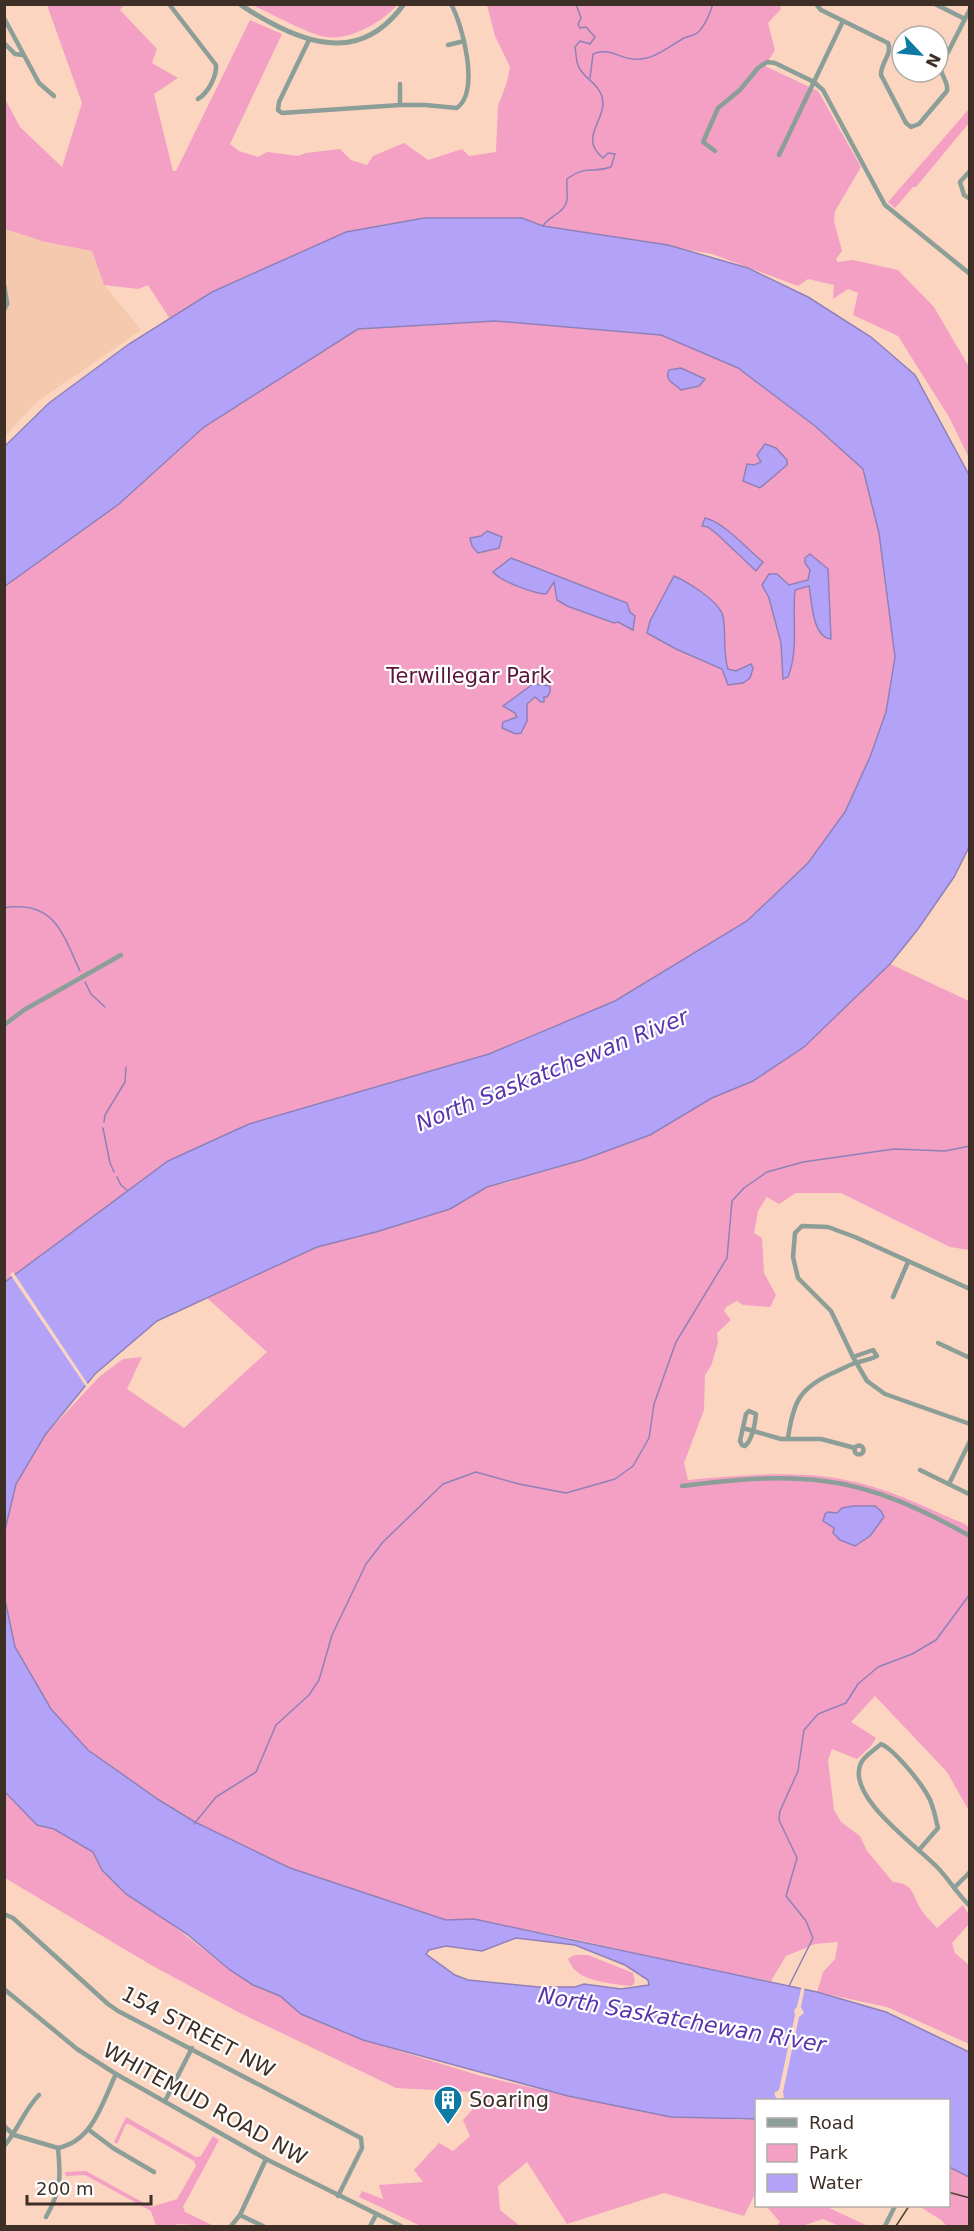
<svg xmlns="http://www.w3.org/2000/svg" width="974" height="2231" font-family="'DejaVu Sans',sans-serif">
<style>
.built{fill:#f5c9ae}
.green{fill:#f3a0c4}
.water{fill:#b3a3f8;stroke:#9080b9;stroke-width:1.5;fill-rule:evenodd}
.pier{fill:#fbd5bf}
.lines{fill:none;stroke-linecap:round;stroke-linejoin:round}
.stream{stroke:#9080b9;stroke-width:1.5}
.minor{stroke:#8b9e97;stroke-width:4.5}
.tertiary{stroke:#8b9e97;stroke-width:5}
.rail{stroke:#524136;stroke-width:1.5}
.labels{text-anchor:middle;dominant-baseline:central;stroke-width:4.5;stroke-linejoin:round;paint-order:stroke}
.park-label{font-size:21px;fill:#5a1439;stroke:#fff}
.street-label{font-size:21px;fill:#3e2f26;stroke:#fff}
.poi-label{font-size:21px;fill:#3e2f26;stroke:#fff;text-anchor:start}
.water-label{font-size:22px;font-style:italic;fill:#5933ac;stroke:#fff}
</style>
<rect width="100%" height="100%" fill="#fbd5bf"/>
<!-- built -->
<polygon class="built" points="5,229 48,243 92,251 104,285 141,330 37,402 5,436"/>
<!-- green -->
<g class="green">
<path d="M257,4l140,1c-14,17 -48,36 -71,32 -18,-3 -51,-22 -70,-30z"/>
<polygon points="47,5 124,5 120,10 157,49 152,63 178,78 154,94 173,171 176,171 250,20 282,34 230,144 239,151 258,157 267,152 298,156 306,153 340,149 351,160 367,165 373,156 404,143 428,160 462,149 469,156 496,152 498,106 507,82 510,67 495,36 487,5 780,5 781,9 768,23 775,50 765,66 818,91 861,167 835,211 834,221 842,251 836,259 838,262 853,260 898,270 934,307 969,367 969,458 949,417 898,336 853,315 858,293 848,289 833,299 834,285 808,279 798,286 712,254 543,226 521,218 346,232 212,292 170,319 148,285 138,289 104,285 92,251 45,242 5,229 4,97 20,127 62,167 82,103"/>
<polygon points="969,109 969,123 916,187 913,187 895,208 888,202"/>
<polygon points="495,321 661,335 737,368 815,426 863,469 879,533 895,657 886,712 870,757 845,812 808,863 747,921 615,1001 489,1054 249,1124 168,1161 5,1282 5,578 119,504 204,427 358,329"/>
<path d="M890,964l79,37v249l-19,-3 -109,-54h-45l-17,11 -12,-7 -9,14 -4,22 8,5 2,35 12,22 -6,12 -27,-2 -6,-4 -11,6 -2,4 7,9 -14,13 1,10 -7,23 -6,9 -1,35 -20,53 4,17c60,-5 120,-12 179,5 33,9 66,26 98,39l4,4v283l-22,-39 -72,-76 -24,26 25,16 -5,8 -14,13 -25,-10 -4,11 6,50 7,12 19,14 7,15 26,31c19,2 18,8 26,24 4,8 12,15 18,22l26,-23 6,10v9l-17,19 3,10 14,12v79l-82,-37 -70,-15 6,-20 12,-13 3,-17 -23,2 -29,12 -15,25 -57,-10 -135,-31 -105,-21 -28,1 -51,-16 -105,-36 -95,-46 -36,-22 -71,-50 -37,-41 -36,-62 -10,-50 -1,-67 12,-46 29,-49 54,-58 24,-18 19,-2 -15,32 57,39 83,-76 -60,-54 110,-51 59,-15 74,-23 37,-22 23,-5 243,-101 51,-34z"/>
<polygon points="4,1792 37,1825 54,1829 93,1852 102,1870 230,1970 253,1985 280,1996 301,2014 363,2040 481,2076 572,2097 739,2120 756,2119 756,2195 755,2194 744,2216 664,2193 567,2224 527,2162 498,2186 500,2210 520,2226 421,2226 359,2197 362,2191 383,2199 379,2185 423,2182 414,2170 439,2143 453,2151 470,2136 463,2120 472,2110 472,2092 396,2088 240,2013 151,1965 5,1878"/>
<path d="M574,1955h14l45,18 2,9 -3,4c-14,-1 -46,-5 -56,-15 -4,-3 -6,-8 -8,-12z"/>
<polygon points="126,2117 196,2157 201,2156 213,2136 219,2140 183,2207 185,2212 214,2226 177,2224 172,2226 156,2226 151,2211 85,2175 66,2176 65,2172 86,2171 151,2207 177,2199 196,2166 194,2161 129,2124 126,2124 117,2144 114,2142"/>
<polygon points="949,2167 969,2177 969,2226 947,2226 941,2220 919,2206 948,2206"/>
<polygon points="766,2206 830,2206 829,2208 868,2226 839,2226 823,2219 802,2226 776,2226 780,2222"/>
</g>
<!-- water -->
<g class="water">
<polygon points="424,218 522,218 543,226 668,245 748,268 808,297 871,337 915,375 969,475 969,847 954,877 918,929 890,964 804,1047 753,1081 712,1098 650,1135 582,1160 487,1187 450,1209 376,1232 317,1247 157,1321 95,1374 45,1435 16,1484 5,1530 5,1282 168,1161 249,1124 489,1054 615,1001 747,921 808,863 845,812 870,757 886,712 895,657 879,533 863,469 815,426 738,368 661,335 495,321 358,329 204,427 119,504 5,586 5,446 49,403 129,344 212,292 346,232"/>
<path d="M681,368l24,11 -6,7 -18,4c-7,-7 -17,-9 -12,-20z"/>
<polygon points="765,444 776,448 787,460 787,465 760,488 743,481 747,464 754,465 761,462 757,455"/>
<path d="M705,518c19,4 43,32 58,44l-7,9 -38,-36 -10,-8 -6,-1z"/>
<polygon points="487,531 502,537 499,548 478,553 472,546 470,538 481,536"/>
<path d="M810,554l18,15 3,70c-19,-2 -19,-38 -22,-53l-14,4c-3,29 4,59 -7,87l-5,2 -2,-36 -12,-45 -7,-13 7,-11h8l12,11 19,-5 2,-10 -5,-7v-5z"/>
<path d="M511,558l116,45 3,9 5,4 -2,14 -15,-8 -4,1 -47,-17 -10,-6 -3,-18 -8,12c-11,0 -46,-13 -53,-22z"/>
<path d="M674,576c14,6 41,23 48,37 5,12 0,39 6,56l8,2 15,-7 2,4 -3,10 -7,5 -15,2 -6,-16 -46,-20 -29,-16 3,-12z"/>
<polygon points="533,684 550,686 550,692 547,697 544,697 544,702 541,702 535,697 527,704 527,721 521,733 516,734 502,728 503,722 517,717 515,713 503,706"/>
<polygon points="853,1506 875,1506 881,1511 884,1517 870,1536 855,1546 840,1540 833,1533 834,1528 823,1521 825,1514 828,1512 837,1513 842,1508"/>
<path d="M4,1595l11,52 36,62 37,41 71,50 36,22 95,46 156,52 28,-1 343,73 69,20 83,40v125l-20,-10 -1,-67h-192v19l-85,-2 -103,-21 -205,-56 -62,-26 -21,-18 -27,-11 -23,-15 -43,-36 -61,-40 -24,-24 -9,-18 -39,-23 -17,-4 -32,-33zM516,1938l59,7 50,20 23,15 1,5 -28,4 -37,-5 -9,3h-36l-71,-7 -13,-5 -29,-21 3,-4 17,-4 36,5z"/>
</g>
<!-- pier -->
<g class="pier">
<polygon points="13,1272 89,1386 87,1388 10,1274"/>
<polygon points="802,1985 805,1986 801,2007 804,2013 799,2017 783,2092 784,2097 781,2100 777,2100 774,2093 779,2090 795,2015 794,2010 797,2007"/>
</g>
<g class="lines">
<!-- stream -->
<g class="stream">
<path d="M590,78l3,-24c16,-7 25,4 40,5 20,2 35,-12 51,-21 4,-2 10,-2 13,-5 8,-6 13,-20 16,-29"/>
<path d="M543,226c6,-10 22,-13 24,-26 1,-7 -1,-14 0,-21 21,-15 24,-5 44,-12l4,-13 -7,-1 -5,5c-24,-19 1,-37 0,-55 -1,-20 -21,-24 -25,-38 -2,-5 -2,-13 -3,-18l5,-6 10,3 5,-7 -9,-10 -6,1 -2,-4 3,-6 -5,-14"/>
<path d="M4,908c7,-2 13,-1 20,-1 35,3 43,37 56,64"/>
<polyline points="85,982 91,994 105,1007"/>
<polyline points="104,1122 105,1115 125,1082 126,1067"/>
<polyline points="103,1128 110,1163 114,1172"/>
<polyline points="117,1177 121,1185 128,1191"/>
<polyline points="194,1824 216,1797 256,1772 276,1725 309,1695 319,1680 332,1635 366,1564 383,1542 443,1484 476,1472 519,1484 566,1493 615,1479 633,1466 649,1438 654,1404 676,1342 727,1258 732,1201 744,1188 767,1172 803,1162 894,1149 945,1151 970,1146"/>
<polyline points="789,1986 813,1938 806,1921 786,1896 797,1858 779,1820 780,1811 798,1771 804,1730 818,1714 846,1703 858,1684 878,1667 912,1654 936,1640 970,1594"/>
</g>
<!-- minor -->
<g class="minor">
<path d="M169,4l47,61c1,11 -8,28 -18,34"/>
<path d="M816,4l5,6 67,33c5,11 -8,20 -7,32l25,48 5,4 8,-3 28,-33c2,-9 -7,-15 -6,-25l29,-57"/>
<polyline points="935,4 965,19"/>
<polyline points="4,18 39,83 54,96"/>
<path d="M309,40l-30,62 -1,8 4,3 118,-8h25l32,3c23,-17 6,-82 -6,-104"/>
<polyline points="4,43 15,54 23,55"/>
<polyline points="448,45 464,41"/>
<polyline points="400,84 400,105"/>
<polyline points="715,151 703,142 718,108 740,90 758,68 767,62 775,63 814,82 823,90 885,205 970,274"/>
<polyline points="779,155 843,21"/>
<polyline points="970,171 960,182 964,195 970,199"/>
<polyline points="4,1025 24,1010 121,955"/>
<polyline points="970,1289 855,1237 828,1227 802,1226 795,1233 793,1257 798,1278 831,1311 853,1357 867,1381 885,1394 970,1424"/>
<polyline points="893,1297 908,1262"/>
<polyline points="938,1343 970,1358"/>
<path d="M749,1411l7,3c-1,10 -3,25 -11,32l-3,-1 -2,-4 6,-27z"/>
<polyline points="743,1428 781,1439 821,1439 855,1448"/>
<path d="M788,1438c5,-35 11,-50 45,-65 7,-3 14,-7 22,-10 7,-2 14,-3 22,-7l-4,-6 -20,7"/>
<circle cx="859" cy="1450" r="4.5"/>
<polyline points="920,1470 969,1494"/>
<polyline points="949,1484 970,1441"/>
<path d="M682,1486c47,-6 95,-11 142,-5 52,6 101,30 146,55"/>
<path d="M919,1850l19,-22c-3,-11 -4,-22 -10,-32 -7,-13 -33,-46 -47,-52 -5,5 -17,12 -20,19 -16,33 56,83 76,104 12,12 20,27 33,39"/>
<polyline points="954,1888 970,1872"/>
<polyline points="4,1914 13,1918 108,2004 118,2011 361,2138 362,2148 338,2196"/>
<polyline points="4,1989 77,2049 116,2074 266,2159 401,2226"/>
<polyline points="165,2101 192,2048"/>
<path d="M4,2126l10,9 44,13c3,30 3,42 -12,69"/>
<polyline points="89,2130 113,2148 154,2172"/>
<path d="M4,2146c14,-16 20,-36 35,-51"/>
<path d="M58,2148c35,-7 44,-45 58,-74"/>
<polyline points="240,2215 263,2226"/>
<polyline points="231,2226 240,2215 266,2159"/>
<polyline points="370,2226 376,2215"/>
<polyline points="885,2226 895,2206"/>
</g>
<!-- tertiary -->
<g class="tertiary">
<path d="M240,4c13,10 27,17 41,24 48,23 89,23 123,-24"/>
<polyline points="4,286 7,304 4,309"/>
</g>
<!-- rail -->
<g class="rail">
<polyline points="948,2192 970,2198"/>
<polyline points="896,2226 909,2206"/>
</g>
</g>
<!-- icons -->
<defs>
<g id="building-pin" transform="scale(1.5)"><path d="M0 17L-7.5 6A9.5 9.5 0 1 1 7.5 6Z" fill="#0c7aa3" stroke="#fff"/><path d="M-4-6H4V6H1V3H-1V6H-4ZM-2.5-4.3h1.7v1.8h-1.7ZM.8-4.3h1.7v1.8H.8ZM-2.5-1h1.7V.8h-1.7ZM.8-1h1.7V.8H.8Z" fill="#fff"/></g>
</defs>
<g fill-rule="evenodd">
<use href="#building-pin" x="448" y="2100"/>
</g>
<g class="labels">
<!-- park labels -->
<g class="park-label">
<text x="469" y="676">Terwillegar Park</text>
</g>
<!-- street labels -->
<g class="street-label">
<text transform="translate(198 2032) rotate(28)">154 STREET NW</text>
<text transform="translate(205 2104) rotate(29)">WHITEMUD ROAD NW</text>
</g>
<!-- poi labels -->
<g class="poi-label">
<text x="469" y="2100">Soaring</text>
</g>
<!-- water labels -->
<g class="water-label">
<text transform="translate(552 1070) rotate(-22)">North Saskatchewan River</text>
<text transform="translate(682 2020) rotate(10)">North Saskatchewan River</text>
</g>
</g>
<!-- border -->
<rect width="974" height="2231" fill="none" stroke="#3e2f26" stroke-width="12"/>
<!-- legend -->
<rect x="755" y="2099" width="195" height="108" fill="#ffffff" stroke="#b2aca8" stroke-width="1.5"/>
<rect x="767" y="2118" width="30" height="9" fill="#8b9e97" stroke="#b2aca8" stroke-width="1.5"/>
<text x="809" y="2129" font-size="18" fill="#3e2f26">Road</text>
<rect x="767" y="2144" width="30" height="18" fill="#f3a0c4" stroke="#b2aca8" stroke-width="1.5"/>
<text x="809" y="2159" font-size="18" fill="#3e2f26">Park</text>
<rect x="767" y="2174" width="30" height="18" fill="#b3a3f8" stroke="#b2aca8" stroke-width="1.5"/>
<text x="809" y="2189" font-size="18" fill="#3e2f26">Water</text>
<!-- north arrow -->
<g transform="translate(920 54) rotate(116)"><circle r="28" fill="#ffffff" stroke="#b2aca8" stroke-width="1.5"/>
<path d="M0-4.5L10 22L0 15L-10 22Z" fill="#0c7aa3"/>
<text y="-9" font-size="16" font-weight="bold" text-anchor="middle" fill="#3e2f26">N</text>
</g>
<!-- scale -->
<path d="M27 2195v9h124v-9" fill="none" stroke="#3e2f26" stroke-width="3"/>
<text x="36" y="2195" font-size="18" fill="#3e2f26" stroke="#ffffff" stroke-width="4.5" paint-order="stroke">200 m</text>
</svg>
